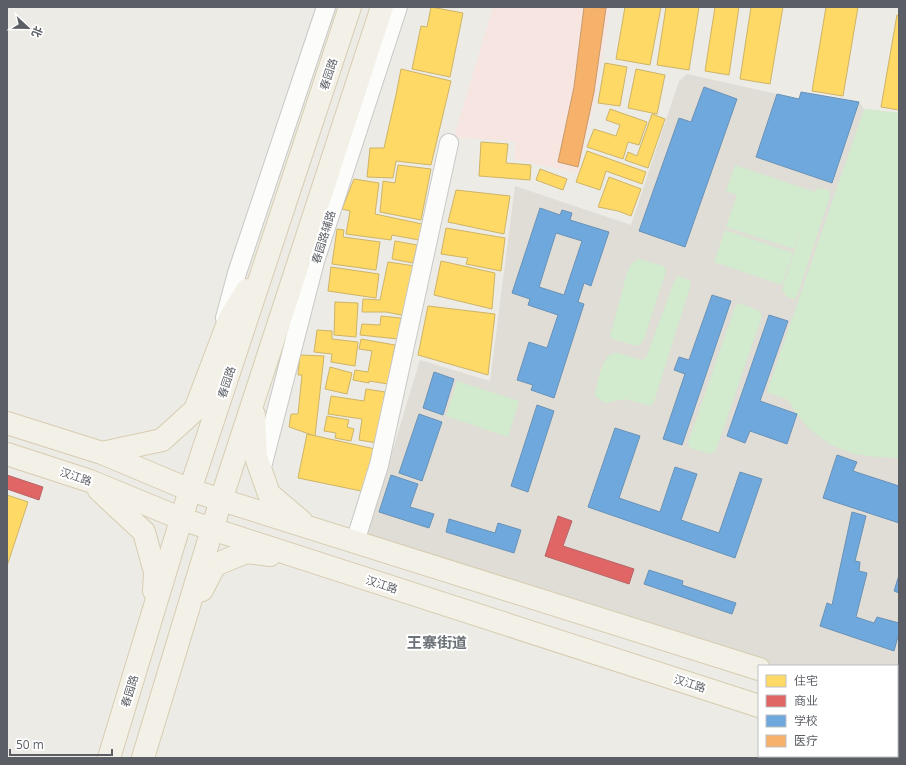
<svg xmlns="http://www.w3.org/2000/svg" width="906" height="765" font-family="'Open Sans','Noto Sans SC',sans-serif">
<style>
.education{fill:#dfddd5}
.medical{fill:#f6e5e1}
.green{fill:#d2eace}
.homes{fill:#ffd966;stroke:#ceb466}
.shops{fill:#e06666;stroke:#b86466}
.schools{fill:#6fa8dc;stroke:#6992b8;fill-rule:evenodd}
.health{fill:#f6b26b;stroke:#c89969}
.lines{fill:none;stroke-linecap:round;stroke-linejoin:round}
.minor-casing{stroke:#c8c8c7;stroke-width:20}
.major-casing{stroke:#d7ccb1;stroke-width:24}
.minor{stroke:#fcfcfb;stroke-width:18}
.major{stroke:#f3f1e7;stroke-width:22}
.labels{text-anchor:middle;dominant-baseline:central;stroke-width:4;stroke-linejoin:round;paint-order:stroke}
.street-label{font-size:11px;fill:#5b5f65;stroke:#fff}
.district-label{font-size:15px;font-weight:bold;fill:#6c7277;stroke:#fff}
</style>
<rect width="100%" height="100%" fill="#ecebe5"/>
<!-- education -->
<polygon class="education" points="687,74 799,99 801,92 859,102 864,109 899,113 899,713 897,713 897,666 759,666 364,545 420,360 490,381 515,186 631,225 679,81"/>
<!-- medical -->
<polygon class="medical" points="493,7 610,7 597,90 578,173 514,159 516,142 454,137"/>
<!-- green -->
<g class="green">
<polygon points="864,109 899,113 899,458 877,457 854,454 831,445 809,429 797,414 788,400 767,392"/>
<polygon points="735,165 815,192 818,188 829,190 830,196 798,293 795,299 788,298 782,290 801,231 794,249 726,227 737,195 726,191"/>
<polygon points="725,230 793,253 782,285 714,262"/>
<polygon points="639,259 664,266 666,271 644,339 641,344 637,346 615,340 610,336 627,273 632,263"/>
<path d="M678,276l11,4 2,4 -37,118 -4,4 -25,-7 -20,4 -10,-7c2,-10 6,-42 20,-43 7,0 20,6 27,7l4,-2 28,-76z"/>
<polygon points="738,303 758,310 762,316 716,450 710,454 690,448 688,443 735,307"/>
<polygon points="457,381 519,401 508,437 446,416"/>
</g>
<!-- homes -->
<g class="homes">
<polygon points="431,7 463,13 450,77 412,69 421,26 427,27"/>
<polygon points="625,7 661,7 650,65 616,59"/>
<polygon points="666,7 699,7 689,70 657,65"/>
<polygon points="715,7 739,7 729,75 705,71"/>
<polygon points="751,7 783,7 770,84 740,79"/>
<polygon points="826,7 858,7 843,96 812,91"/>
<polygon points="897,15 899,15 899,110 881,107"/>
<polygon points="605,63 627,67 620,106 598,103"/>
<polygon points="401,69 451,81 431,165 396,161 393,178 367,177 370,148 384,148 396,95"/>
<polygon points="636,69 665,75 657,114 628,108"/>
<polygon points="610,109 647,122 639,145 628,142 623,159 587,147 594,129 616,136 620,125 606,120"/>
<polygon points="652,114 665,119 648,168 625,160 628,152 637,156"/>
<polygon points="481,142 508,144 506,163 531,165 530,180 479,176"/>
<polygon points="587,151 646,172 642,184 606,171 600,190 576,182"/>
<polygon points="398,165 431,169 421,220 380,212 383,181 395,183"/>
<polygon points="540,169 567,179 563,190 536,180"/>
<polygon points="609,177 641,189 631,216 618,211 598,207"/>
<polygon points="354,179 379,183 375,214 422,224 419,240 392,235 391,240 346,234 350,211 342,209"/>
<polygon points="456,190 510,196 504,234 448,222"/>
<polygon points="446,228 505,238 501,271 466,264 468,258 441,254"/>
<polygon points="337,229 344,230 343,237 380,242 376,270 332,264"/>
<polygon points="395,241 417,245 413,263 392,259"/>
<polygon points="441,261 495,273 492,309 434,295"/>
<polygon points="388,262 415,266 406,316 386,312 362,312 363,299 380,300"/>
<polygon points="331,267 379,274 376,298 328,291"/>
<polygon points="335,302 358,303 356,337 334,335"/>
<polygon points="428,306 495,314 488,375 418,355"/>
<polygon points="381,316 401,318 398,339 360,335 362,324 380,325"/>
<polygon points="317,330 332,331 332,339 358,342 355,366 331,362 332,354 314,352"/>
<polygon points="361,339 395,345 388,384 369,381 369,383 353,380 355,370 368,372 372,351 359,349"/>
<polygon points="300,355 324,356 315,436 289,427 291,414 298,414 302,375 298,375"/>
<polygon points="330,367 352,373 347,394 325,389"/>
<polygon points="366,389 385,392 377,443 359,440 362,419 328,414 331,396 364,401"/>
<polygon points="327,416 349,420 347,427 354,429 351,441 335,438 336,433 324,431"/>
<polygon points="307,434 375,449 366,492 298,478"/>
<polygon points="7,495 28,502 7,566"/>
</g>
<!-- shops -->
<g class="shops">
<polygon points="7,475 43,487 39,500 7,489"/>
<polygon points="558,516 572,521 563,546 634,569 629,584 545,556"/>
</g>
<!-- schools -->
<g class="schools">
<polygon points="704,87 737,99 685,247 639,231 679,118 691,122"/>
<polygon points="801,92 859,102 832,183 756,157 777,94 799,99"/>
<path d="M540,208l20,7 2,-5 10,3 -2,7 39,12 -18,54 -7,-3 -6,19 6,2 -30,94 -23,-8 2,-5 -16,-5 12,-38 18,6 11,-33 -30,-10 2,-6 -18,-6zM556,233l26,8 -18,54 -25,-8z"/>
<polygon points="712,295 731,301 682,445 663,439 685,374 674,370 679,357 689,360"/>
<polygon points="769,315 788,321 760,401 797,414 787,444 750,431 745,443 727,436"/>
<polygon points="434,372 454,379 443,415 423,408"/>
<polygon points="537,405 554,411 528,492 511,486"/>
<polygon points="419,414 442,422 422,481 399,473"/>
<polygon points="615,428 640,436 619,498 660,512 675,467 697,474 681,520 719,533 740,472 762,479 735,558 588,507"/>
<polygon points="837,455 857,462 853,471 899,486 899,523 823,498"/>
<polygon points="391,475 418,484 410,507 434,514 429,528 379,512"/>
<polygon points="852,512 866,516 855,561 860,562 859,571 867,573 856,617 874,623 877,617 899,623 899,633 894,651 820,626 827,603 832,605"/>
<polygon points="449,519 495,533 498,523 521,530 514,553 446,532"/>
<polygon points="649,570 683,581 682,585 736,603 732,614 644,584"/>
<polygon points="899,575 899,593 894,591"/>
</g>
<!-- health -->
<polygon class="health" points="584,7 606,8 594,92 578,167 558,162 574,87"/>
<g class="lines">
<!-- minor casing -->
<g class="minor-casing">
<g id="minor">
<polyline points="225,318 237,273 326,7"/>
<polyline points="261,471 315,261 398,7"/>
<polyline points="355,542 379,465 449,143"/>
<polyline points="866,758 867,756"/>
</g>
</g>
<!-- major casing -->
<g class="major-casing">
<g id="major">
<polyline points="254,415 256,457 269,494 301,521"/>
<polyline points="7,423 102,453 190,490 759,669"/>
<polyline points="102,453 162,440 195,410 230,318 247,290"/>
<polyline points="7,454 90,481 182,519 212,529 759,706"/>
<polyline points="99,490 144,532 155,572 154,591"/>
<polyline points="202,590 215,565 246,552 270,555"/>
<polyline points="897,713 899,713"/>
<polyline points="897,750 899,750"/>
<polyline points="109,758 190,490 350,7"/>
<polyline points="143,758 221,500 382,7"/>
</g>
</g>
<!-- minor -->
<use href="#minor" class="minor"/>
<!-- major -->
<use href="#major" class="major"/>
</g>
<g class="labels">
<!-- street labels -->
<g class="street-label">
<text transform="translate(328 74) rotate(-72)">春园路</text>
<text transform="translate(323 237) rotate(-73)">春园路辅路</text>
<text transform="translate(226 382) rotate(-72)">春园路</text>
<text transform="translate(76 476) rotate(19)">汉江路</text>
<text transform="translate(382 584) rotate(18)">汉江路</text>
<text transform="translate(690 683) rotate(18)">汉江路</text>
<text transform="translate(129 691) rotate(-73)">春园路</text>
</g>
<!-- district labels -->
<g class="district-label">
<text x="437" y="642">王寨街道</text>
</g>
</g>
<!-- border -->
<rect width="906" height="765" fill="none" stroke="#5b5f65" stroke-width="16"/>
<!-- legend -->
<rect x="758" y="665" width="140" height="92" fill="#ffffff" stroke="#bdbfc1"/>
<rect x="766" y="675" width="20" height="12" fill="#ffd966" stroke="#bdbfc1"/>
<text x="794" y="685" font-size="12" fill="#5b5f65">住宅</text>
<rect x="766" y="695" width="20" height="12" fill="#e06666" stroke="#bdbfc1"/>
<text x="794" y="705" font-size="12" fill="#5b5f65">商业</text>
<rect x="766" y="715" width="20" height="12" fill="#6fa8dc" stroke="#bdbfc1"/>
<text x="794" y="725" font-size="12" fill="#5b5f65">学校</text>
<rect x="766" y="735" width="20" height="12" fill="#f6b26b" stroke="#bdbfc1"/>
<text x="794" y="745" font-size="12" fill="#5b5f65">医疗</text>
<!-- north arrow -->
<g transform="translate(28 28) rotate(112)" stroke="#ffffff" stroke-width="3" paint-order="stroke">
<path d="M0-3L7 15L0 10L-7 15Z" fill="#5b5f65"/>
<text y="-6" font-size="11" font-weight="bold" text-anchor="middle" fill="#5b5f65">北</text>
</g>
<!-- scale -->
<path d="M10 749v6h102v-6" fill="none" stroke="#5b5f65" stroke-width="2"/>
<text x="16" y="749" font-size="12" fill="#5b5f65" stroke="#ffffff" stroke-width="3" paint-order="stroke">50 m</text>
</svg>
